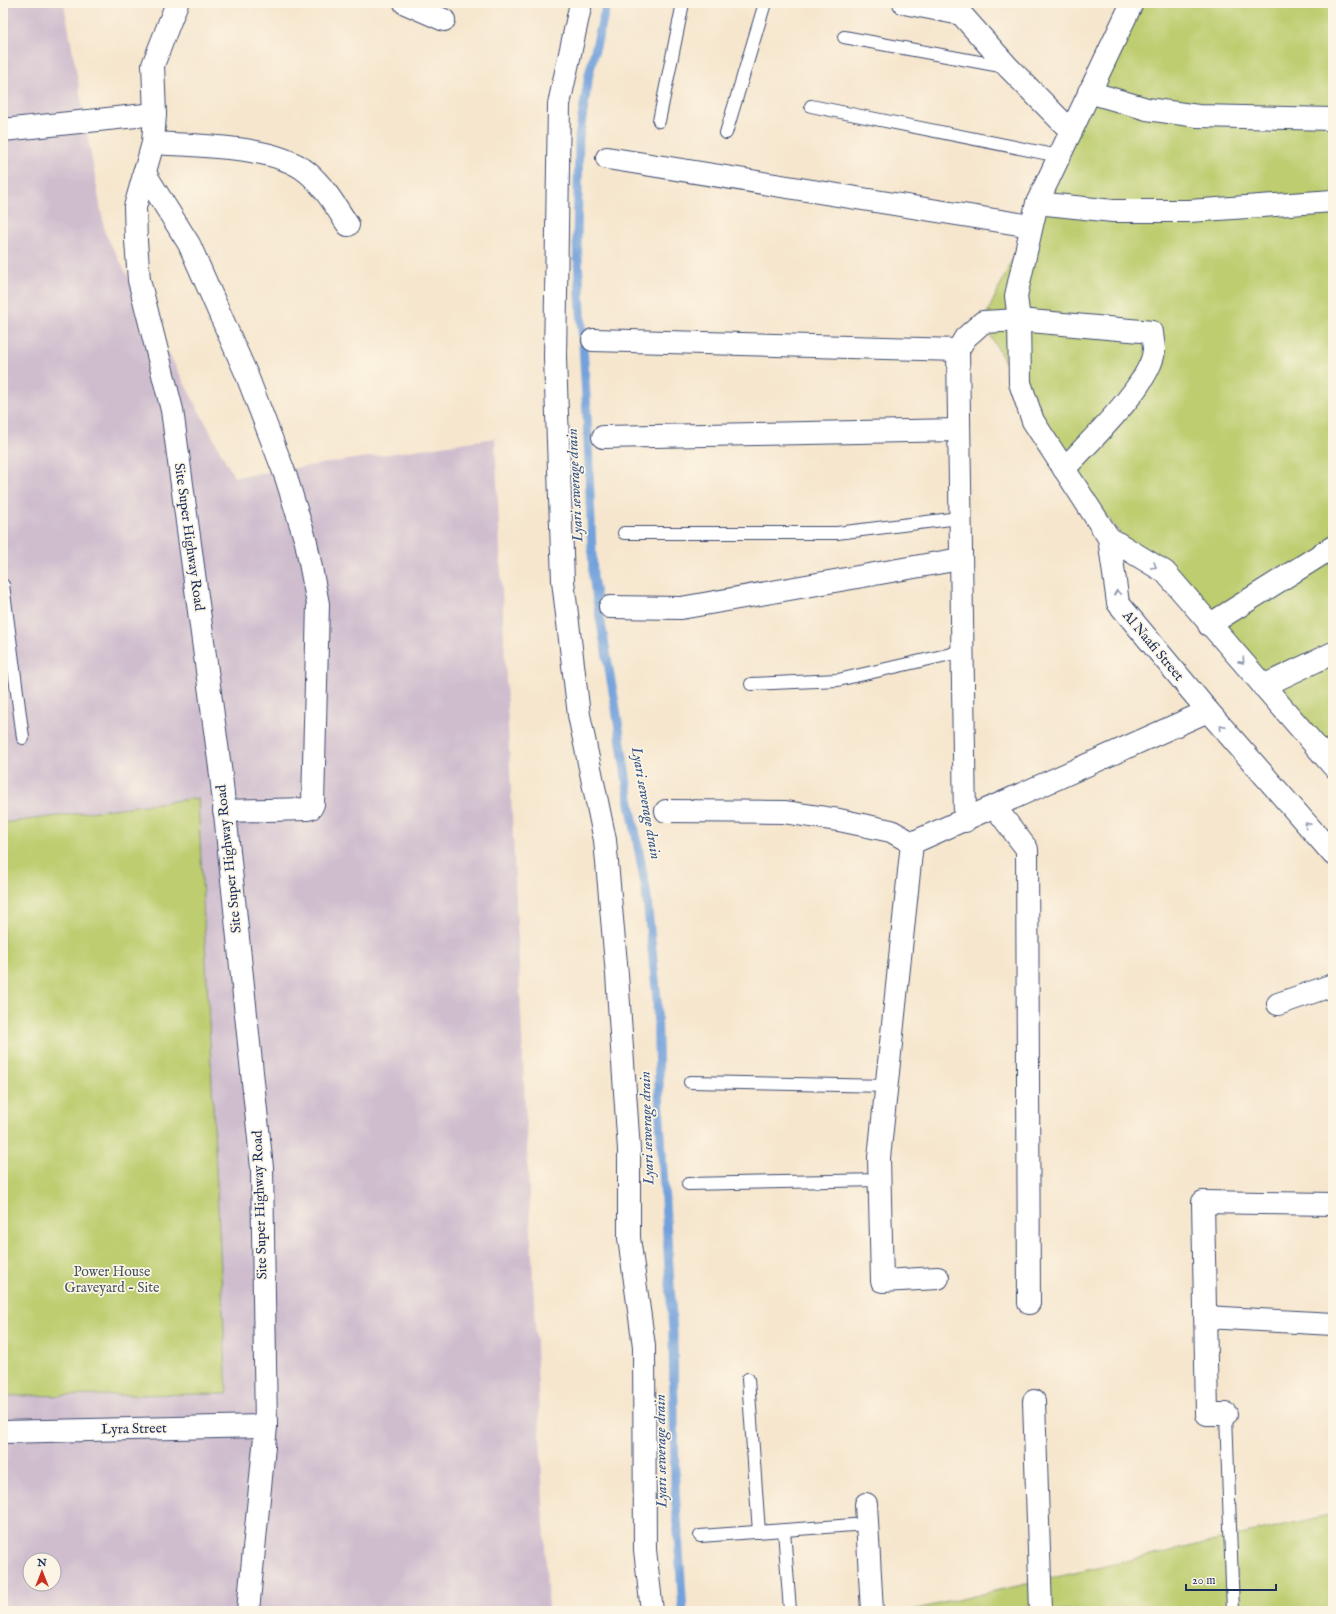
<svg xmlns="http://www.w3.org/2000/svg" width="1336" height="1614" font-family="'IM FELL English',serif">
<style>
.industrial{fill:#cfbdce;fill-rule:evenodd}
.green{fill:#bdcd70;stroke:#6c7e67}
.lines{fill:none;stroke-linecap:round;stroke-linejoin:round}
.stream{stroke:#72a1db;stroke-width:9}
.lane-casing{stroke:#3c4a6f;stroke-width:14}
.street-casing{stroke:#3c4a6f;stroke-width:24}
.secondary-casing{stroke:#3c4a6f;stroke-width:24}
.lane{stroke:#fff;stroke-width:12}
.street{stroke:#fff;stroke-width:22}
.secondary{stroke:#fff;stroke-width:22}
.oneway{stroke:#8d97ae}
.labels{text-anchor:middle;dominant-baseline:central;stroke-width:3.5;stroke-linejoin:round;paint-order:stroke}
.street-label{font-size:14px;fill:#1b2f5e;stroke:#fcf5e5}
.park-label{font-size:14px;fill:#445662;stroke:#fcf5e5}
.water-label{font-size:15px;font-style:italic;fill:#39578a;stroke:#fcf5e5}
</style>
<rect width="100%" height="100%" fill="#fcf5e5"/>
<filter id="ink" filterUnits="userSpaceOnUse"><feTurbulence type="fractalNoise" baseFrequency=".025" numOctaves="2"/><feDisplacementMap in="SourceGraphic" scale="8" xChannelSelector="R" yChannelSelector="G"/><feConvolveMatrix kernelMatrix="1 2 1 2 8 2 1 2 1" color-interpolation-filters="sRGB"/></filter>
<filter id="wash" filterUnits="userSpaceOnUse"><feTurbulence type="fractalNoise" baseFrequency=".012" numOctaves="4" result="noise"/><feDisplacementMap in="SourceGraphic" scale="16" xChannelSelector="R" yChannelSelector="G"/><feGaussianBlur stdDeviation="0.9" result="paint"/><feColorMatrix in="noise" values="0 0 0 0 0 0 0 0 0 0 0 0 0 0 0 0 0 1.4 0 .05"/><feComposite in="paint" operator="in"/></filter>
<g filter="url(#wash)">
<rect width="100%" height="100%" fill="#f6e6ce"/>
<!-- industrial -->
<path class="industrial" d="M3,3h61l41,230 129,244 261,-39 53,1173h-545zM30,1560h24v24h-24z"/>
<!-- green -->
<g class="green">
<polygon points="1134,3 1333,3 1333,771 1064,469 983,322"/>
<polygon points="198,798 227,1394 3,1396 3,823"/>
<polygon points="1333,1514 1333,1611 908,1611"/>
</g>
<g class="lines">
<!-- stream -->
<polyline class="stream" points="607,3 589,74 579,138 577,242 587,414 593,577 616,709 629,798 646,890 657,1000 660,1120 673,1333 675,1487 683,1611"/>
</g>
</g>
<g filter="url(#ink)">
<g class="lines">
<!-- lane casing -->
<g class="lane-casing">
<g id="lane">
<polyline points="844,37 1006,67"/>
<polyline points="811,106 1059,156"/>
<polyline points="659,121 683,3"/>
<polyline points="726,133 765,3"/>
<polyline points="624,533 837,533 959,518"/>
<polyline points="3,585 23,738"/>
<polyline points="751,684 838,680 951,654 961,649"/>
<polyline points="690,1082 887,1086"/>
<polyline points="688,1184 880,1180"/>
<polyline points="748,1379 759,1532"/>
<polyline points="1226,1414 1233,1611"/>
<polyline points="784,1530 790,1611"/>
<polyline points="700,1536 867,1524"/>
</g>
</g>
<!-- street casing -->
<g class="street-casing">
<g id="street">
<polyline points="177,3 153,65 155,114 153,143 135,207 136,241 139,280 172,410 221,775 262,1168 266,1426 248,1611"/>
<polyline points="405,3 444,20"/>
<polyline points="581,3 559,104 555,358 563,581 579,715 605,840 617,975 629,1150 629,1238 644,1346 645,1550 652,1611"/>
<polyline points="904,3 961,14 1009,68 1071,131"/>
<polyline points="1089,92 1147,109 1198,116 1333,119"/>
<polyline points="3,130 155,114"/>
<path d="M153,143c43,3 121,2 154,29 17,14 29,35 41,53"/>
<polyline points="607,158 1031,226"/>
<polyline points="144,172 189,244 246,373 286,477 306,542 318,604 313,804 311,808 307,809 224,811"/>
<polyline points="1037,203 1113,211 1189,211 1333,201"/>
<polyline points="593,340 958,350"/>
<polyline points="603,437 959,430"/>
<polyline points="610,607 681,608 960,559"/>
<polyline points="1209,625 1333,547"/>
<polyline points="1263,686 1333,653"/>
<polyline points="995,807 1027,849 1029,1303"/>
<polyline points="666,811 784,812 839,820 891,831 912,843"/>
<path d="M965,821l-7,-471 7,-12 18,-16 36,-2 133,12c0,5 2,12 2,18 -2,33 -67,94 -90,119"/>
<polyline points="1278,1004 1333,985"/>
<polyline points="938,1278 882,1281 879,1158 912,843 1208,711"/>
<polyline points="1206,1317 1333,1324"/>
<polyline points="1034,1401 1041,1611"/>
<polyline points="1226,1414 1207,1414 1203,1202 1333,1204"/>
<polyline points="3,1432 266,1426"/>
<polyline points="866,1504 872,1611"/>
</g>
</g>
<!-- secondary casing -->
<g class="secondary-casing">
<g id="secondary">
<polyline points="1132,3 1037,203 1016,296 1019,320 1020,383 1033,421 1109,538 1118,603 1208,711 1333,854"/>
<polyline points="1109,538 1165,572 1333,766"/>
</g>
</g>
<!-- lane -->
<use href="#lane" class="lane"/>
<!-- street -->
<use href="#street" class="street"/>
<!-- secondary -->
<use href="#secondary" class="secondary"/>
</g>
<!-- one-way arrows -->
<defs><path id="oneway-chevron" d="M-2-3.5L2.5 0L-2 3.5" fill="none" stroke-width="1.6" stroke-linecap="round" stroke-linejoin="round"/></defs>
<g class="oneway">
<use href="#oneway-chevron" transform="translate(1154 566) rotate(31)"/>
<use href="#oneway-chevron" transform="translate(1117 593) rotate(-98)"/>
<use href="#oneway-chevron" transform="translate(1242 661) rotate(48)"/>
<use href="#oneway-chevron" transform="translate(1222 727) rotate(-131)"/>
<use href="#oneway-chevron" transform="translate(1307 825) rotate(-131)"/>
</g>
</g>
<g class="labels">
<!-- street labels -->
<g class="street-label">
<text transform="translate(189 537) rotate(82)">Site Super Highway Road</text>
<text transform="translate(1153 646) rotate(50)">Al Naafi Street</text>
<text transform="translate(229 859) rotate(-96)">Site Super Highway Road</text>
<text transform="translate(260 1205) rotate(-92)">Site Super Highway Road</text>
<text transform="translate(134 1429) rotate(-1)">Lyra Street</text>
</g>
<!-- park labels -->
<g class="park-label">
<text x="112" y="1272">Power House<tspan x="112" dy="16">Graveyard - Site</tspan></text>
</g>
<!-- water labels -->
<g class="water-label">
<text transform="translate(575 485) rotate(-93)">Lyari sewerage drain</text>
<text transform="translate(646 803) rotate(80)">Lyari sewerage drain</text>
<text transform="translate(647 1128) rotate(-92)">Lyari sewerage drain</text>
<text transform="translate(661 1451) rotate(-91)">Lyari sewerage drain</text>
</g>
</g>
<!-- margin -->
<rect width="1336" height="1614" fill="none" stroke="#fcf5e5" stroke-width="16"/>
<!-- north arrow -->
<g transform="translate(42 1572)"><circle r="19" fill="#fcf5e5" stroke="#a2a6af"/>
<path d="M0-3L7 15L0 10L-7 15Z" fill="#c8321e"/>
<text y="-6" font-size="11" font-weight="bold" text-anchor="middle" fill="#1b2f5e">N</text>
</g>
<!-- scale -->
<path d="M1186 1584v6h90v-6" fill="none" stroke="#1b2f5e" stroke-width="2"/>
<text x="1192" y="1584" font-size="12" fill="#1b2f5e" stroke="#fcf5e5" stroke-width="3" paint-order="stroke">20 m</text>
</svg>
